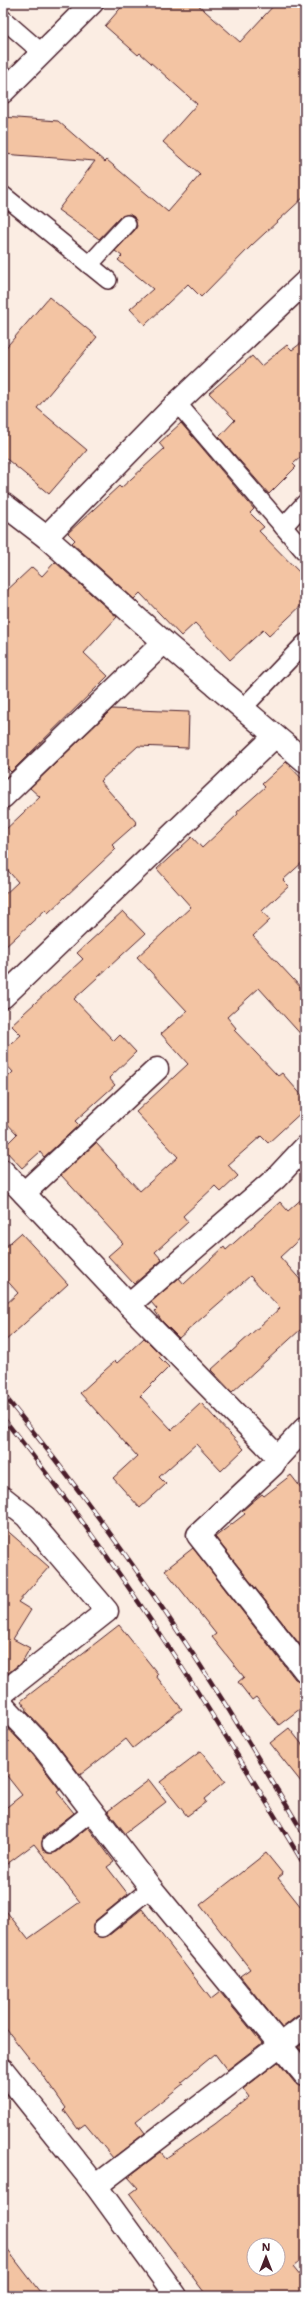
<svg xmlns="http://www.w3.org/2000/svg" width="308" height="2299" font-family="'Shantell Sans',sans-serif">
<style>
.building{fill:#f3c4a3;stroke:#4a1f2b;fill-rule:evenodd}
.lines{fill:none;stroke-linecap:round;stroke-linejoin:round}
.service-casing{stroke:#4a1f2b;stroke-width:20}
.minor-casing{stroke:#4a1f2b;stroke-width:25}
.service{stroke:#fff;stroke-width:17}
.minor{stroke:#fff;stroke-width:22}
.rail-casing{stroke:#4a1f2b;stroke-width:4.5}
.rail{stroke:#fff;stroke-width:3;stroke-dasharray:9;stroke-linecap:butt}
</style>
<rect width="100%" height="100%" fill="#fbede3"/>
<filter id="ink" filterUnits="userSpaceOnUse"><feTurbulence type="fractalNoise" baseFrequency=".025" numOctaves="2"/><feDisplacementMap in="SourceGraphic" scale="8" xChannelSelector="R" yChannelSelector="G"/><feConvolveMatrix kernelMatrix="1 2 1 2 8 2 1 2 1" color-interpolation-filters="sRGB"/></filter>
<g filter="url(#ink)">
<!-- building -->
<g class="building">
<polygon points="125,3 196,3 240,42 276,3 305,3 305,196 252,245 201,297 188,284 145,325 130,309 153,289 118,260 122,256 115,251 135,230 137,226 134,217 129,214 120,217 99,239 58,210 95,161 3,154 3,117 58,121 105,162 107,160 168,212 200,175 163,142 197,104 140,53 138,55 105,26"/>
<polygon points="49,297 97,337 37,408 87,450 49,494 3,456 3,351"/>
<polygon points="305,340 305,453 293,464 296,467 269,494 219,437 235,420 209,393 252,356 261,366 287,345 292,350"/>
<polygon points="181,423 254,509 250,513 264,527 259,531 305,578 305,602 269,636 263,630 230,660 195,623 181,636 140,593 134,599 72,543 75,540 68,533 119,486 121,488 164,449 159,443"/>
<polygon points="55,562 117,617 84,653 108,676 11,772 3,764 3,594 32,567 42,576"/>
<polygon points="112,709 189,712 188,748 138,746 100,781 137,823 112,845 116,849 48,913 45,910 3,949 3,896 18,882 3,865 3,832 40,797 30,788"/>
<polygon points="286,762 305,782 305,860 283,880 289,886 262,911 270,920 253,936 305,992 305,1039 259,988 227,1017 236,1028 234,1030 278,1076 282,1073 305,1099 305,1109 268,1143 261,1136 228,1165 238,1176 221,1192 215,1186 183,1216 188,1222 155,1252 162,1260 134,1284 108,1256 123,1243 61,1175 96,1143 140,1191 178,1157 136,1112 188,1064 161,1034 187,1011 137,957 191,907 157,869 192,837 202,848 238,814 237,812 265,787 262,784"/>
<polygon points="123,911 145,934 74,999 114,1041 120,1035 136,1052 109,1078 115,1085 75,1121 79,1125 44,1157 40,1152 22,1168 3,1148 17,1134 3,1119 3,1082 13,1072 3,1061 3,1051 21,1035 11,1025 83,959 77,953"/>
<polygon points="305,1196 305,1234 280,1257 305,1285 305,1335 300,1330 232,1392 211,1370 280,1308 250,1276 179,1338 162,1321 155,1311 157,1309 151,1302 179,1278 184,1284 224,1247 226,1250 280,1202 288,1211"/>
<polygon points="21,1233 68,1284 3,1343 3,1307 18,1293 3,1276 3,1249"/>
<polygon points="144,1338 161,1355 159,1357 169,1367 140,1396 172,1430 201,1403 244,1449 221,1471 196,1444 159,1477 166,1484 140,1508 113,1478 137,1456 80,1393 115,1361 117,1363"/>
<polygon points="291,1475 305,1493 305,1651 215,1537 245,1514 242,1511 251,1503 262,1494 264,1496"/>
<polygon points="3,1527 49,1567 18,1602 31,1610 13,1639 30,1648 22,1662 3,1677"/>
<polygon points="193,1548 295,1679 305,1683 305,1705 279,1725 256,1697 252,1700 238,1682 244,1677 212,1637 216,1634 165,1570"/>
<polygon points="119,1625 158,1674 156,1676 182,1709 133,1748 126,1739 80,1775 52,1738 26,1711 27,1709 21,1701"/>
<polygon points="6,1726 33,1755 60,1790 57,1792 74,1813 44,1836 42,1841 43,1850 48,1853 57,1852 88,1827 114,1862 107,1867 128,1894 95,1921 93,1925 94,1934 99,1937 108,1936 142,1909 211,1999 220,1992 262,2043 227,2070 215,2054 181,2082 183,2084 136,2121 145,2133 113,2158 85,2124 78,2129 64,2110 66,2108 44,2077 3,2025 3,1907 28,1939 80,1902 34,1844 3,1867 3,1810 22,1795 3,1771 3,1729"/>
<polygon points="289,1728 305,1748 305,1787 270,1743"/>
<polygon points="201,1751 225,1782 204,1799 206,1802 187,1816 160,1782"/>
<polygon points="149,1780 166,1802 125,1833 108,1811"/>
<polygon points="266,1853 283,1874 278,1878 305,1912 305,2014 297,2016 282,2028 240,1976 250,1969 200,1905"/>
<polygon points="305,2042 305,2055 298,2047"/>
<path d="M278,2062l17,21 10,4v170l-12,10 12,15v14h-98l-77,-102 8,-6 -10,-11 33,-25 5,6 49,-34 34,-27 -6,-8zM254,2245h24v24h-24z"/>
<polygon points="3,2244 43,2296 3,2296"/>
</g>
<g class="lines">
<!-- service casing -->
<g class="service-casing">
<g id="service">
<polyline points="3,19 41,52"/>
<polyline points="3,195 108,280"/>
<polyline points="89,265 127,224"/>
<polyline points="177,403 304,551"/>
<polyline points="283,527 305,503"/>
<polyline points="243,708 305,643"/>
<polyline points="51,1844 92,1811"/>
<polyline points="102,1928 151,1888"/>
</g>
</g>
<!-- minor casing -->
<g class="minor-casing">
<g id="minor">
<polyline points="3,92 92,3"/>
<polyline points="3,504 46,537 164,642 305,761"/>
<polyline points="46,537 177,403 305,282"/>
<polyline points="3,797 164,642"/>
<polyline points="3,997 275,736"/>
<polyline points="3,1171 129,1305 278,1457"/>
<polyline points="24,1193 157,1069"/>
<polyline points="129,1305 276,1178 305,1147"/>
<polyline points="305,1428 278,1457 273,1465 198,1535 305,1671"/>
<polyline points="3,1498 26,1516 107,1611 3,1693"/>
<polyline points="3,1705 43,1747 151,1888 305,2075"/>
<polyline points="3,2070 96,2186 176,2296"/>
<polyline points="96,2186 305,2026"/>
</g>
</g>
<!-- service -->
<use href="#service" class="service"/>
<!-- minor -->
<use href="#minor" class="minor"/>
<!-- rail casing -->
<g class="rail-casing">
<g id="rail">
<path d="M3,1394c81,99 156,205 224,313 26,42 52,86 78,129"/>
<path d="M3,1418c113,140 209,293 302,448"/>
</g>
</g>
<!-- rail -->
<use href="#rail" class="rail"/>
</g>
</g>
<!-- margin -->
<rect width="308" height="2299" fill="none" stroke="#fff" stroke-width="16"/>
<rect x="8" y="8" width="292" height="2283" fill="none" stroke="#4a1f2b" stroke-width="1.5" filter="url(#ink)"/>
<!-- north arrow -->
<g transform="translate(266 2257)"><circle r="19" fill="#ffffff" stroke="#b7a5aa"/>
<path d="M0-3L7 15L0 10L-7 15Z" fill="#4a1f2b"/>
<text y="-6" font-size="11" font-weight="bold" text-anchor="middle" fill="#4a1f2b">N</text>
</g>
</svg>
